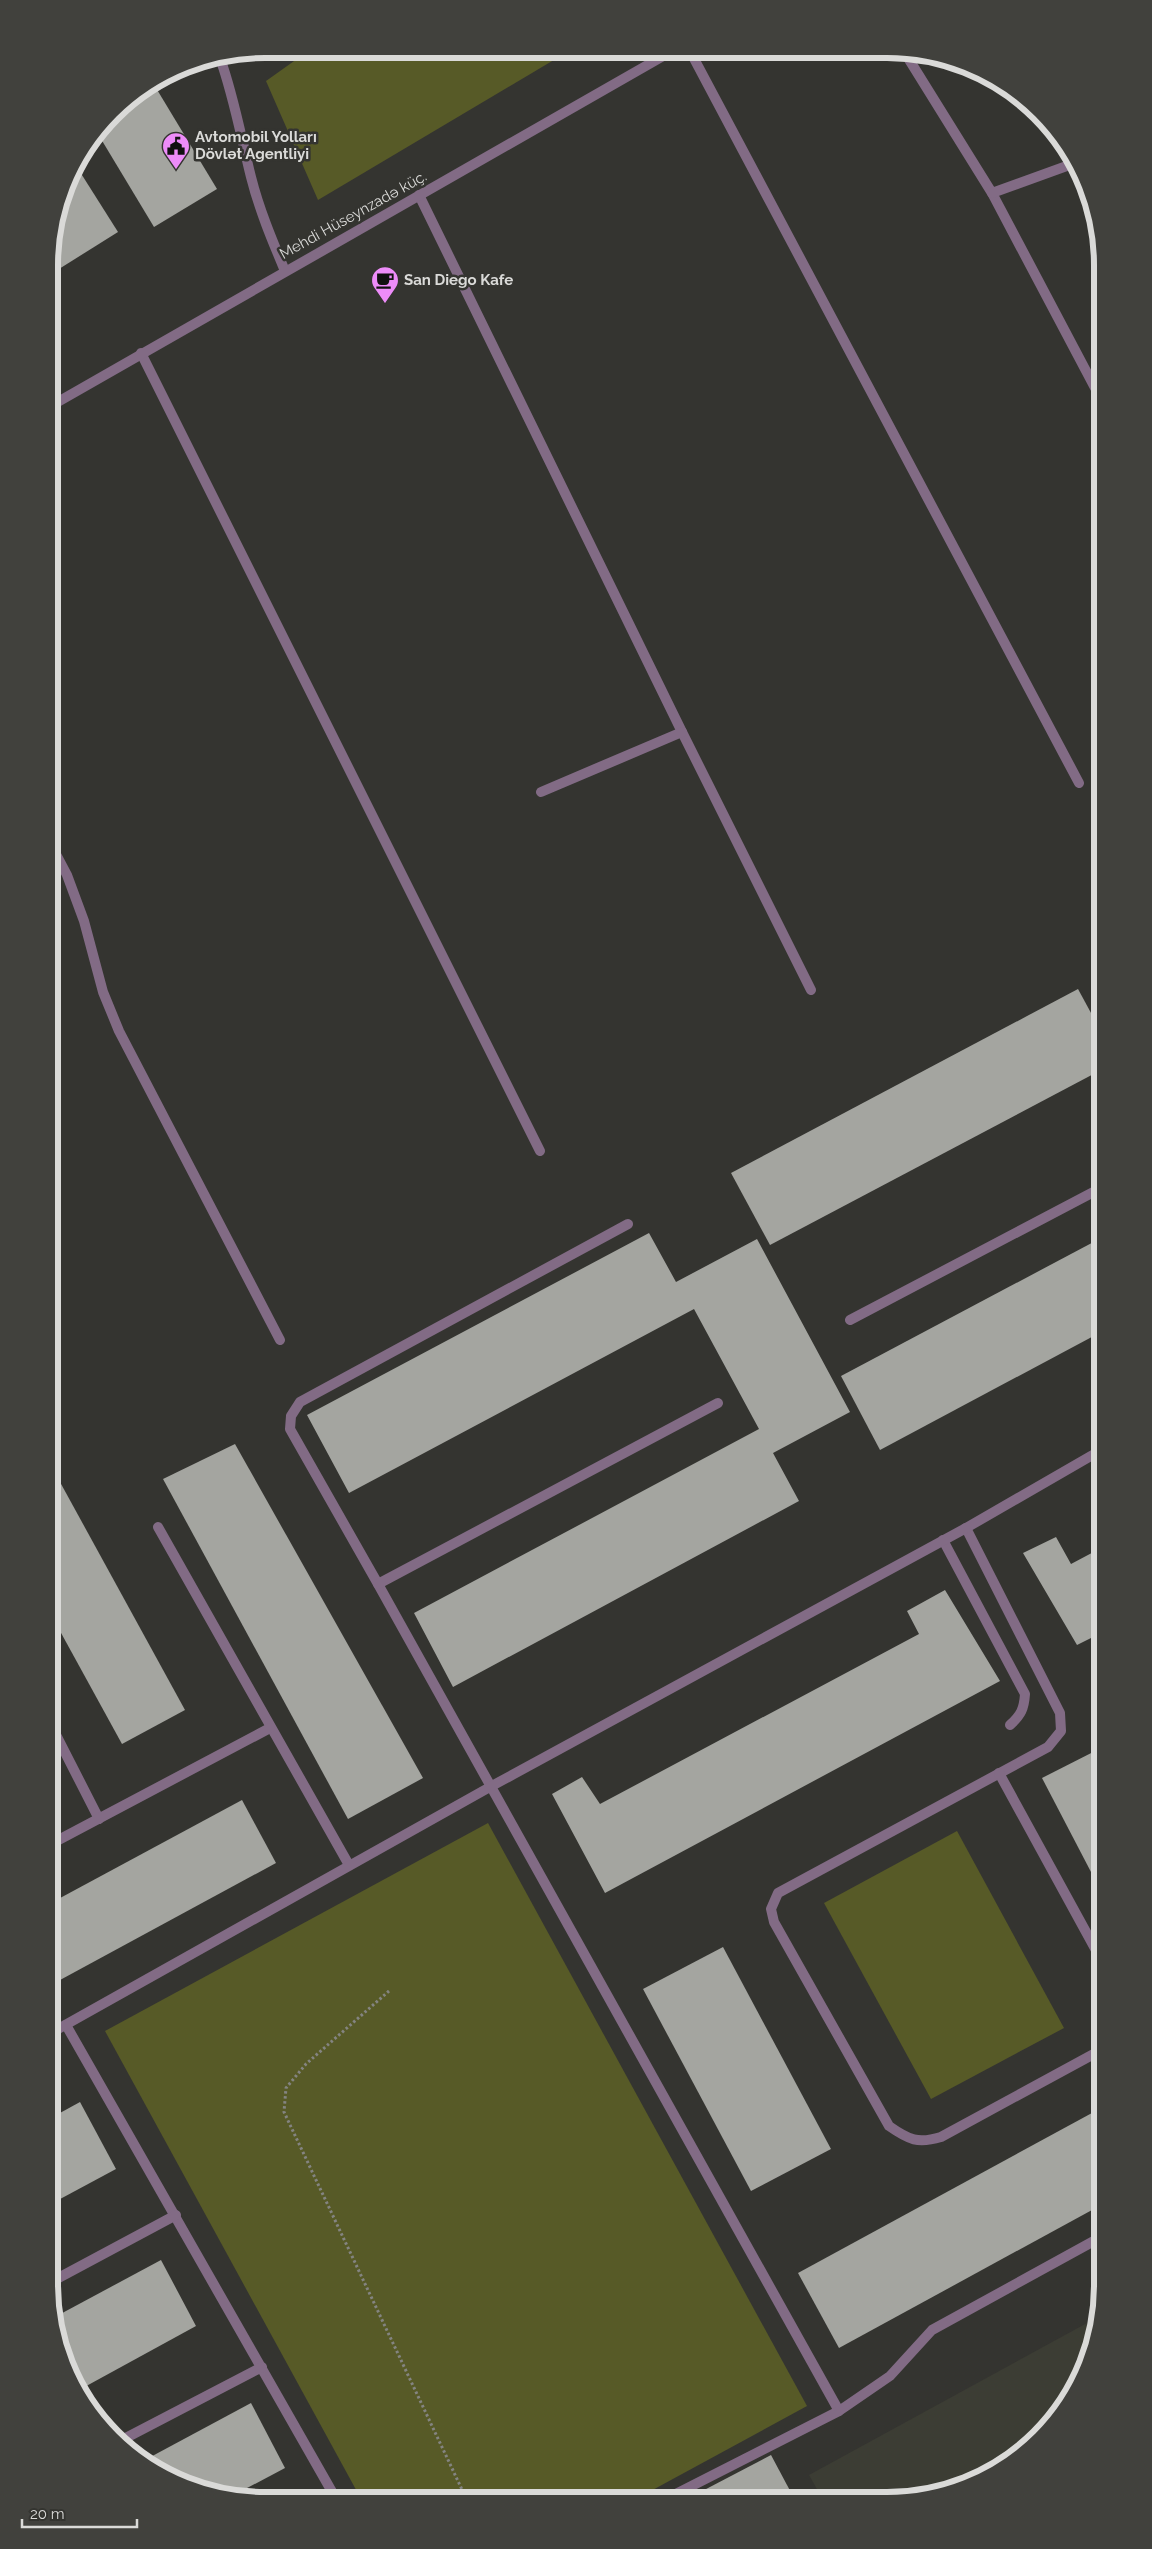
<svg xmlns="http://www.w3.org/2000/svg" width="1152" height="2549" font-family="Raleway,sans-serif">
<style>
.built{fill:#3c3d34}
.green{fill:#575a27}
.building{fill:#a4a5a0}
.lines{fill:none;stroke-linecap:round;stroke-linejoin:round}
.path{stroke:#848481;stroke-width:3;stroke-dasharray:2.5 2.5;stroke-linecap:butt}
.lane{stroke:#826b85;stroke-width:10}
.street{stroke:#826b85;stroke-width:10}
.labels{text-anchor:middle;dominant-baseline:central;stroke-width:5;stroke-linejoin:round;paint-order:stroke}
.poi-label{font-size:15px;font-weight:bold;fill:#dadad8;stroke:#343430;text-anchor:start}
.street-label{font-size:15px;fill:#dadad8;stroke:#343430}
.rim{fill:none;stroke:#dadad8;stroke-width:6}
</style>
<rect width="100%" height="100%" fill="#343430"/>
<!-- built -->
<polygon class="built" points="1098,2317 1087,2367 1058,2416 1007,2464 943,2493 887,2500 823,2500 809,2475"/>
<!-- green -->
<g class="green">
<polygon points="311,49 569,51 318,200 266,81"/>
<polygon points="488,1823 807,2406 636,2499 360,2497 105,2031"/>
<polygon points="957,1831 1064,2028 931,2099 824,1903"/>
</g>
<!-- building -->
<g class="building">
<polygon points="153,83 217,189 154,227 98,134 122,103"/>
<polygon points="75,164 118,232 51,274 49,250 71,169"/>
<polygon points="1103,978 1103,1004 1092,984"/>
<polygon points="1078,989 1103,1035 1103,1069 770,1245 731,1173"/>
<polygon points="649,1233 676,1282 757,1239 850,1412 773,1453 799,1501 453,1687 414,1613 759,1429 694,1309 349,1493 307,1415"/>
<polygon points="1103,1237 1103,1331 880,1450 841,1376"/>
<polygon points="235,1444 423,1778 348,1819 163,1479"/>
<polygon points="49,1462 185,1710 122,1744 49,1611"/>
<polygon points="1056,1537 1071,1564 1103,1547 1103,1632 1077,1645 1023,1553"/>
<polygon points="945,1590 1000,1681 605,1893 552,1794 582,1777 600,1804 919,1634 907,1611"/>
<polygon points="1103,1747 1103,1895 1042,1778"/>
<polygon points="242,1800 276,1863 49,1986 49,1904"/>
<polygon points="723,1947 831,2149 751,2191 643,1989"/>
<polygon points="80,2102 116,2169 49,2205 49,2119"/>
<polygon points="1103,2107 1103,2204 839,2348 798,2273"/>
<polygon points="161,2260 196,2326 79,2390 56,2340 53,2318"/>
<polygon points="251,2403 285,2468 232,2496 223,2496 169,2478 143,2461"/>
<polygon points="771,2455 795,2500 687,2499"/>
</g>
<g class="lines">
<!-- path -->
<polyline class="path" points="389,1991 306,2064 286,2088 284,2112 466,2498"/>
<!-- lane -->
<g class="lane">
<path d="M220,58c14,39 21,79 31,119 8,32 21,63 34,94"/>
<polyline points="628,1224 300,1402 291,1416 290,1429 378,1584 839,2411"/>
<polyline points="850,1320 1103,1187"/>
<polyline points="158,1527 349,1865"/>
<path d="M966,1528l94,185 1,18 -13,16 -270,146 -7,16 3,13 115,204c20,14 29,18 52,11l162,-88"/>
<path d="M943,1540l82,154c-1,15 -4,21 -15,31"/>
<polyline points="378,1584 718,1403"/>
<polyline points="49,1721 99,1819"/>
<polyline points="999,1773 1103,1963"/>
<polyline points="49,1845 270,1728"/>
<polyline points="66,2025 335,2497"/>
<polyline points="49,2283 176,2215"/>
<polyline points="118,2442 262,2367"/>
<polyline points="666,2499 839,2411 890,2376 932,2330 1103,2236"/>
</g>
<!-- street -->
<g class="street">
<polyline points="690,51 1079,783"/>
<polyline points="905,53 992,193 1103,403"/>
<polyline points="992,193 1075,163"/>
<polyline points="419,195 682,732 811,990"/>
<polyline points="141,353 540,1151"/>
<polyline points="49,407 672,51"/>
<polyline points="541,792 682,732"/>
<polyline points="49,841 67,875 84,921 103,992 119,1031 280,1340"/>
<polyline points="49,2034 490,1787 966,1528 1103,1449"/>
</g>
</g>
<!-- icons -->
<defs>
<g id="civic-pin" transform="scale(1.4375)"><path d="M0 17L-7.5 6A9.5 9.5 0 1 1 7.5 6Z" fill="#ed8cf9" stroke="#343430"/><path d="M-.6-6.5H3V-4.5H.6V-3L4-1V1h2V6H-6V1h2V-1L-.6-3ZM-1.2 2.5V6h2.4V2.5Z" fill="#111"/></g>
<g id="cafe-pin" transform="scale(1.4375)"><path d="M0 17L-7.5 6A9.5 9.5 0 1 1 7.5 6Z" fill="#ed8cf9" stroke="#343430"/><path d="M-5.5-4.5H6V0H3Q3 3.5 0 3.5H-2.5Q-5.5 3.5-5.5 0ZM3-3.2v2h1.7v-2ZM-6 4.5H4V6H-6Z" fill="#111"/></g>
</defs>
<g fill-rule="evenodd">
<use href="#civic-pin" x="176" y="146"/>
<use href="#cafe-pin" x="385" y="280"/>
</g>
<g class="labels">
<!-- poi labels -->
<g class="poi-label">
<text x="195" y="137">Avtomobil Yolları<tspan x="195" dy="17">Dövlət Agentliyi</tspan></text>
<text x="404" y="280">San Diego Kafe</text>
</g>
<!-- street labels -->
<g class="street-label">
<text transform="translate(353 215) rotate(-29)">Mehdi Hüseynzadə küç.</text>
</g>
</g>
<!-- crop -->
<path d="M0 0H1152V2549H0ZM265 58H887A207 207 0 0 1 1094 265V2285A207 207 0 0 1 887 2492H265A207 207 0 0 1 58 2285V265A207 207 0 0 1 265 58Z" fill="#41413d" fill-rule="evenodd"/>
<path class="rim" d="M265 58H887A207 207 0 0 1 1094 265V2285A207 207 0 0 1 887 2492H265A207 207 0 0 1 58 2285V265A207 207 0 0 1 265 58Z"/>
<!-- scale -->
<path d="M22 2519v8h115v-8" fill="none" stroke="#dadad8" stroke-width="2.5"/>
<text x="30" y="2519" font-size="15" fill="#dadad8" stroke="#343430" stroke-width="4" paint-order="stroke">20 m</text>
</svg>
